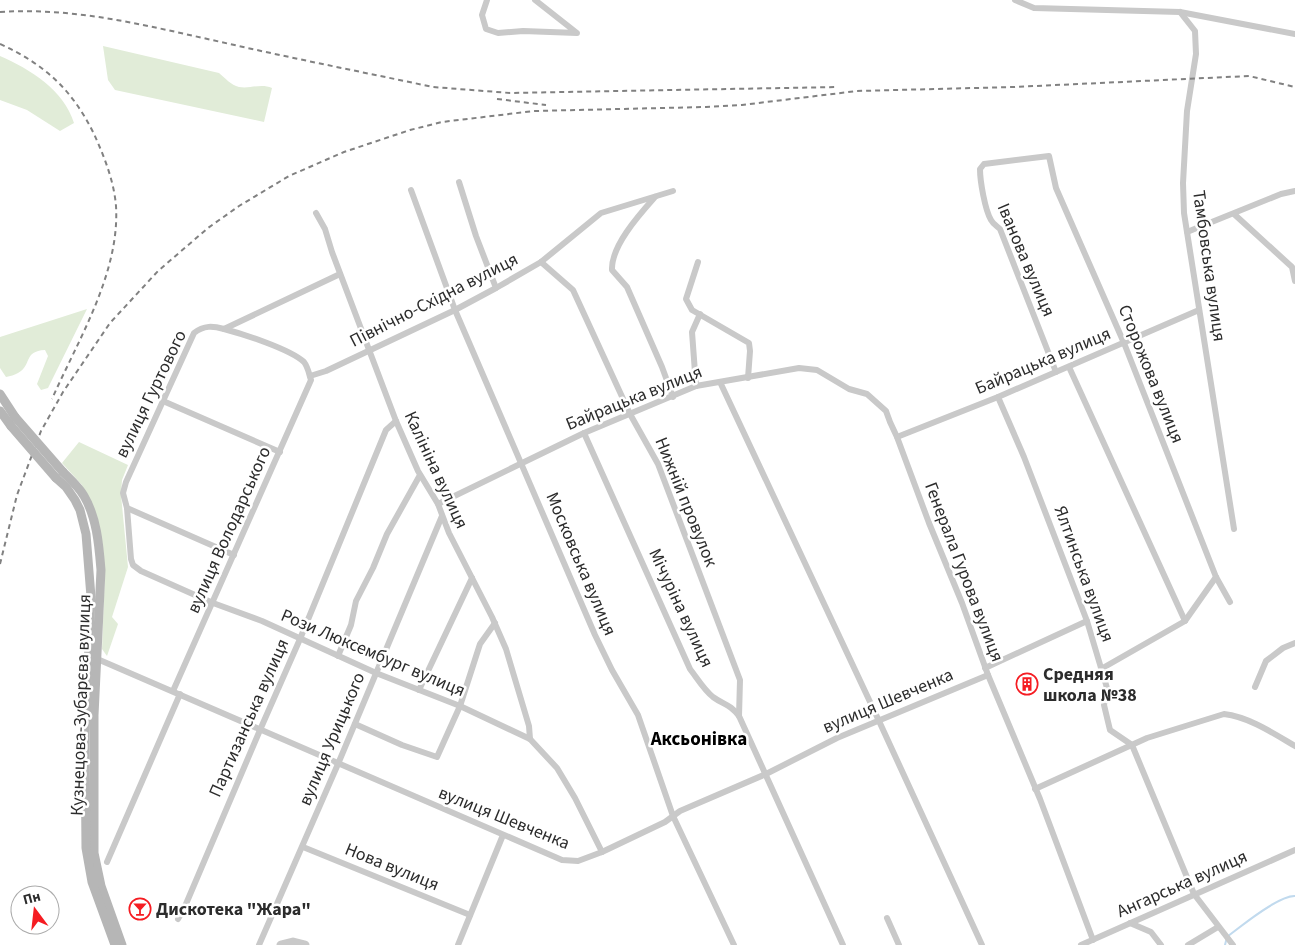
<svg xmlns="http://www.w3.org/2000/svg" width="1295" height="945" font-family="'Source Sans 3',sans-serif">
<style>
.green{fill:#e1ecd8}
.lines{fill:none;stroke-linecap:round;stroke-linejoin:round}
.stream{stroke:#c1daee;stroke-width:2}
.minor{stroke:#c9c9c9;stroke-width:6}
.tertiary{stroke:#c9c9c9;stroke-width:9}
.secondary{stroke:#b6b6b6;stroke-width:9}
.rail{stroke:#818181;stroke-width:2;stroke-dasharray:5 4;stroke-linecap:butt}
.secondary-bridge{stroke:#b6b6b6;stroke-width:9}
.labels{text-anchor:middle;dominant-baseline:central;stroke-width:5;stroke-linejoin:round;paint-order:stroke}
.street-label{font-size:18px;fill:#2c2c2c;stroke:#fff}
.poi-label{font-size:18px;font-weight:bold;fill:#2c2c2c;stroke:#fff;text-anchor:start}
.neighbourhood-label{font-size:19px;font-weight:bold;fill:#000;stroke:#fff}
</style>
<rect width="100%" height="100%" fill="#fff"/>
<!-- green -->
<g class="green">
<path d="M103,46l116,27c6,5 12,12 20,14 12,2 22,-4 33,1l-8,34 -149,-32 -7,-10z"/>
<path d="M0,56c30,13 64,34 74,67l-14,8 -33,-21 -27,-10z"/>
<path d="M87,309l-39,79 -7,2 -4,-6 11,-28 -3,-6c-22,1 -13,16 -27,23 -3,2 -8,3 -12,4l-6,-9v-31z"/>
<polygon points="79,442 128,465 122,480 121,495 128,567 112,617 118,624 107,656 102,649 105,570 82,485 62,463"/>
</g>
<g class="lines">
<!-- stream -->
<path class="stream" d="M1225,945l2,-8c14,-11 52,-42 68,-41"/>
<!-- minor -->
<g class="minor">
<polyline points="487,0 482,15 486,29 498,33 523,31 577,33 535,0"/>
<polyline points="1015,0 1034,8 1180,12 1295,34"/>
<polyline points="1180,12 1195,31 1196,54 1187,111 1183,183 1184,213 1234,529"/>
<polyline points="459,182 476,236 496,288"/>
<polyline points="411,190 455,310 595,635 612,670 638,715 673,816 734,945"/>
<path d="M655,197c-16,18 -44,49 -43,73l15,17 35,80 11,30"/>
<polyline points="316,213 325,229 332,252 396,421 418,471 438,504 449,533 492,617 506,649 529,726 530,739"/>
<polyline points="1234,214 1292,267 1295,281"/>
<polyline points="1187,232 1281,194 1295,191"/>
<polyline points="541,262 573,290 630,414 658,464 740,680 739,716"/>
<polyline points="698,262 686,299 692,310 749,343 750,351 748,378"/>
<polyline points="1069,367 1185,621"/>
<path d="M1056,372l-56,-143c-3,-3 -7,-5 -9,-9 -6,-10 -11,-39 -11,-51l4,-5 65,-8 7,32 68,155 92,234 14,25"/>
<polyline points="310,376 326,371 455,310 496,288 541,262 601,213 673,191"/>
<polyline points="720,382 879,721 982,945"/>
<polyline points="696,386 692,332 700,314"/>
<polyline points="998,397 1024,457 1087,621 1107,688 1104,705 1110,730 1132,745 1194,894 1233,945"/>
<polyline points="163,401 280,452"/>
<path d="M584,433l106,236c7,9 14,21 23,28 11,8 17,7 26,19l104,229"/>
<polyline points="897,437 998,397 1199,310"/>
<polyline points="438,504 584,433 696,386 799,368 817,370 849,389 867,394 886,411 890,422 897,437 929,523 962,603 988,675 1040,799 1093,940"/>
<polyline points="127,508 131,559 133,565 141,571 213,603 262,621 376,673 460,706 530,739 557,768 575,798 602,852"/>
<path d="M234,555l-107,-47 -4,-15 3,-11 68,-149c10,-8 19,-7 30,-4l116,-55"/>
<polyline points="338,656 351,625 356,601 373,568 387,534 420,475"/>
<polyline points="95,658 562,860 578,861 602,852 665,822 680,811 766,774 837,738 988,675"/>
<polyline points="985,668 1087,621"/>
<polyline points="1101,669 1185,621 1216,577"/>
<polyline points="1255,687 1266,661 1283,648 1295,643"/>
<polyline points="419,690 472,578"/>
<path d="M173,691l138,-311c-2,-6 -3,-13 -7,-18 -14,-13 -61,-28 -80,-33"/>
<polyline points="355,724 402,745 437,757 460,706 480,644 495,623"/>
<path d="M1035,789l112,-51 77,-24c25,3 49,19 71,32"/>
<polyline points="303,847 470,915"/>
<polyline points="107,862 180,694"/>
<polyline points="887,918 899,945"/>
<polyline points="178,919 183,911 260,730 300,639 386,430 396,421"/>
<polyline points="1130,923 1151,932 1161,945"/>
<polyline points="259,945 338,764 442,516"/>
<polyline points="458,945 503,835"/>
<polyline points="1081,945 1295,850"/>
<polyline points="1188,945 1218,927"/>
</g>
<!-- tertiary -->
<polyline class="tertiary" points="281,945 293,942 305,945"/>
<!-- secondary -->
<g class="secondary">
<polyline points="0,394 15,417"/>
<polyline points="0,411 11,426"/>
<path d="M63,472c8,8 16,15 21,24 13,22 15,50 17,74l-7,145v138l7,33 21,59"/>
<polyline points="56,478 66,487 75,500 80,510 86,534 91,597 85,735 86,848 92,882 115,945"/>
</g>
<!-- rail -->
<g class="rail">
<path d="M0,12c76,-5 148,14 221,30 70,16 141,30 212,45l77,6 327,-6"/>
<path d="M0,44c44,20 72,45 94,90 10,22 20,47 22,72 4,67 -38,134 -64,193"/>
<polyline points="497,99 546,105"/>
<polyline points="0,564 17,495 41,431 63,392 110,323 158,271 208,228 239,206 289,176 344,152 410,130 442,122 534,111 706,107 742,105 857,91 1014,87 1249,76 1295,87"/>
</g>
<!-- secondary-bridge -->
<g class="secondary-bridge">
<polyline points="15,417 63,472"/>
<polyline points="11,426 56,478"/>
</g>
</g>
<!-- icons -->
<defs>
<g id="building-ring" transform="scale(1.125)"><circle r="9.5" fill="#fff" stroke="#f51c22" stroke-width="1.5"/><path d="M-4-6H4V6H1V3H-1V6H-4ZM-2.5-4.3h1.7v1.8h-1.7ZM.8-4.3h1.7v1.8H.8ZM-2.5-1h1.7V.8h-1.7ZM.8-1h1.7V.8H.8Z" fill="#f51c22"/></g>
<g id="bar-ring" transform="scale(1.125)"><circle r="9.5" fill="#fff" stroke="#f51c22" stroke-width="1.5"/><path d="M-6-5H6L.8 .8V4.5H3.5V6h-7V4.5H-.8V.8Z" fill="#f51c22"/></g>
</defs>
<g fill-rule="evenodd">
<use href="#building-ring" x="1027" y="684"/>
<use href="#bar-ring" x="140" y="909"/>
</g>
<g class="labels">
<!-- street labels -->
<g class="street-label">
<text transform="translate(1026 260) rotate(67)">Іванова вулиця</text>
<text transform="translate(1209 266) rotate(82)">Тамбовська вулиця</text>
<text transform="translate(434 300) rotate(-27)">Північно-Східна вулиця</text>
<text transform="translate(1043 361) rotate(-23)">Байрацька вулиця</text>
<text transform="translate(1151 374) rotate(68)">Сторожова вулиця</text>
<text transform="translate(151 394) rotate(-64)">вулиця Гуртового</text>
<text transform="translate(634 398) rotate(-22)">Байрацька вулиця</text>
<text transform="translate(436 470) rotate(65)">Калініна вулиця</text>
<text transform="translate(686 502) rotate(68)">Нижній провулок</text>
<text transform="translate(229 530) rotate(-66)">вулиця Володарського</text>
<text transform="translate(581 564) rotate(67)">Московська вулиця</text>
<text transform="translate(964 572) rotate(69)">Генерала Гурова вулиця</text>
<text transform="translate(1084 574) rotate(70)">Ялтинська вулиця</text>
<text transform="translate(681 608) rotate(65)">Мічуріна вулиця</text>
<text transform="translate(373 653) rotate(23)">Рози Люксембург вулиця</text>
<text transform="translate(888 701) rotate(-23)">вулиця Шевченка</text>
<text transform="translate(81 705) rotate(-88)">Кузнецова-Зубарєва вулиця</text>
<text transform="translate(249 718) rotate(-66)">Партизанська вулиця</text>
<text transform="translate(332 739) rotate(-67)">вулиця Урицького</text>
<text transform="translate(504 818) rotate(22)">вулиця Шевченка</text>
<text transform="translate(392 867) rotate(22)">Нова вулиця</text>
<text transform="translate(1182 884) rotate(-24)">Ангарська вулиця</text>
</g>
<!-- poi labels -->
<g class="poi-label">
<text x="1043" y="674">Средняя<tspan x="1043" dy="21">школа №38</tspan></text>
<text x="156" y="909">Дискотека "Жара"</text>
</g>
<!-- neighbourhood labels -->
<g class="neighbourhood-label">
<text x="699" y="739">Аксьонівка</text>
</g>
</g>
<!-- north arrow -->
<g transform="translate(35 910) rotate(345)"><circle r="24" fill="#ffffff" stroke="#ababab"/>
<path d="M0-4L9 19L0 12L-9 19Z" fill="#f51c22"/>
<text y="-8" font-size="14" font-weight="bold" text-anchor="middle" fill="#2c2c2c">Пн</text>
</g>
</svg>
